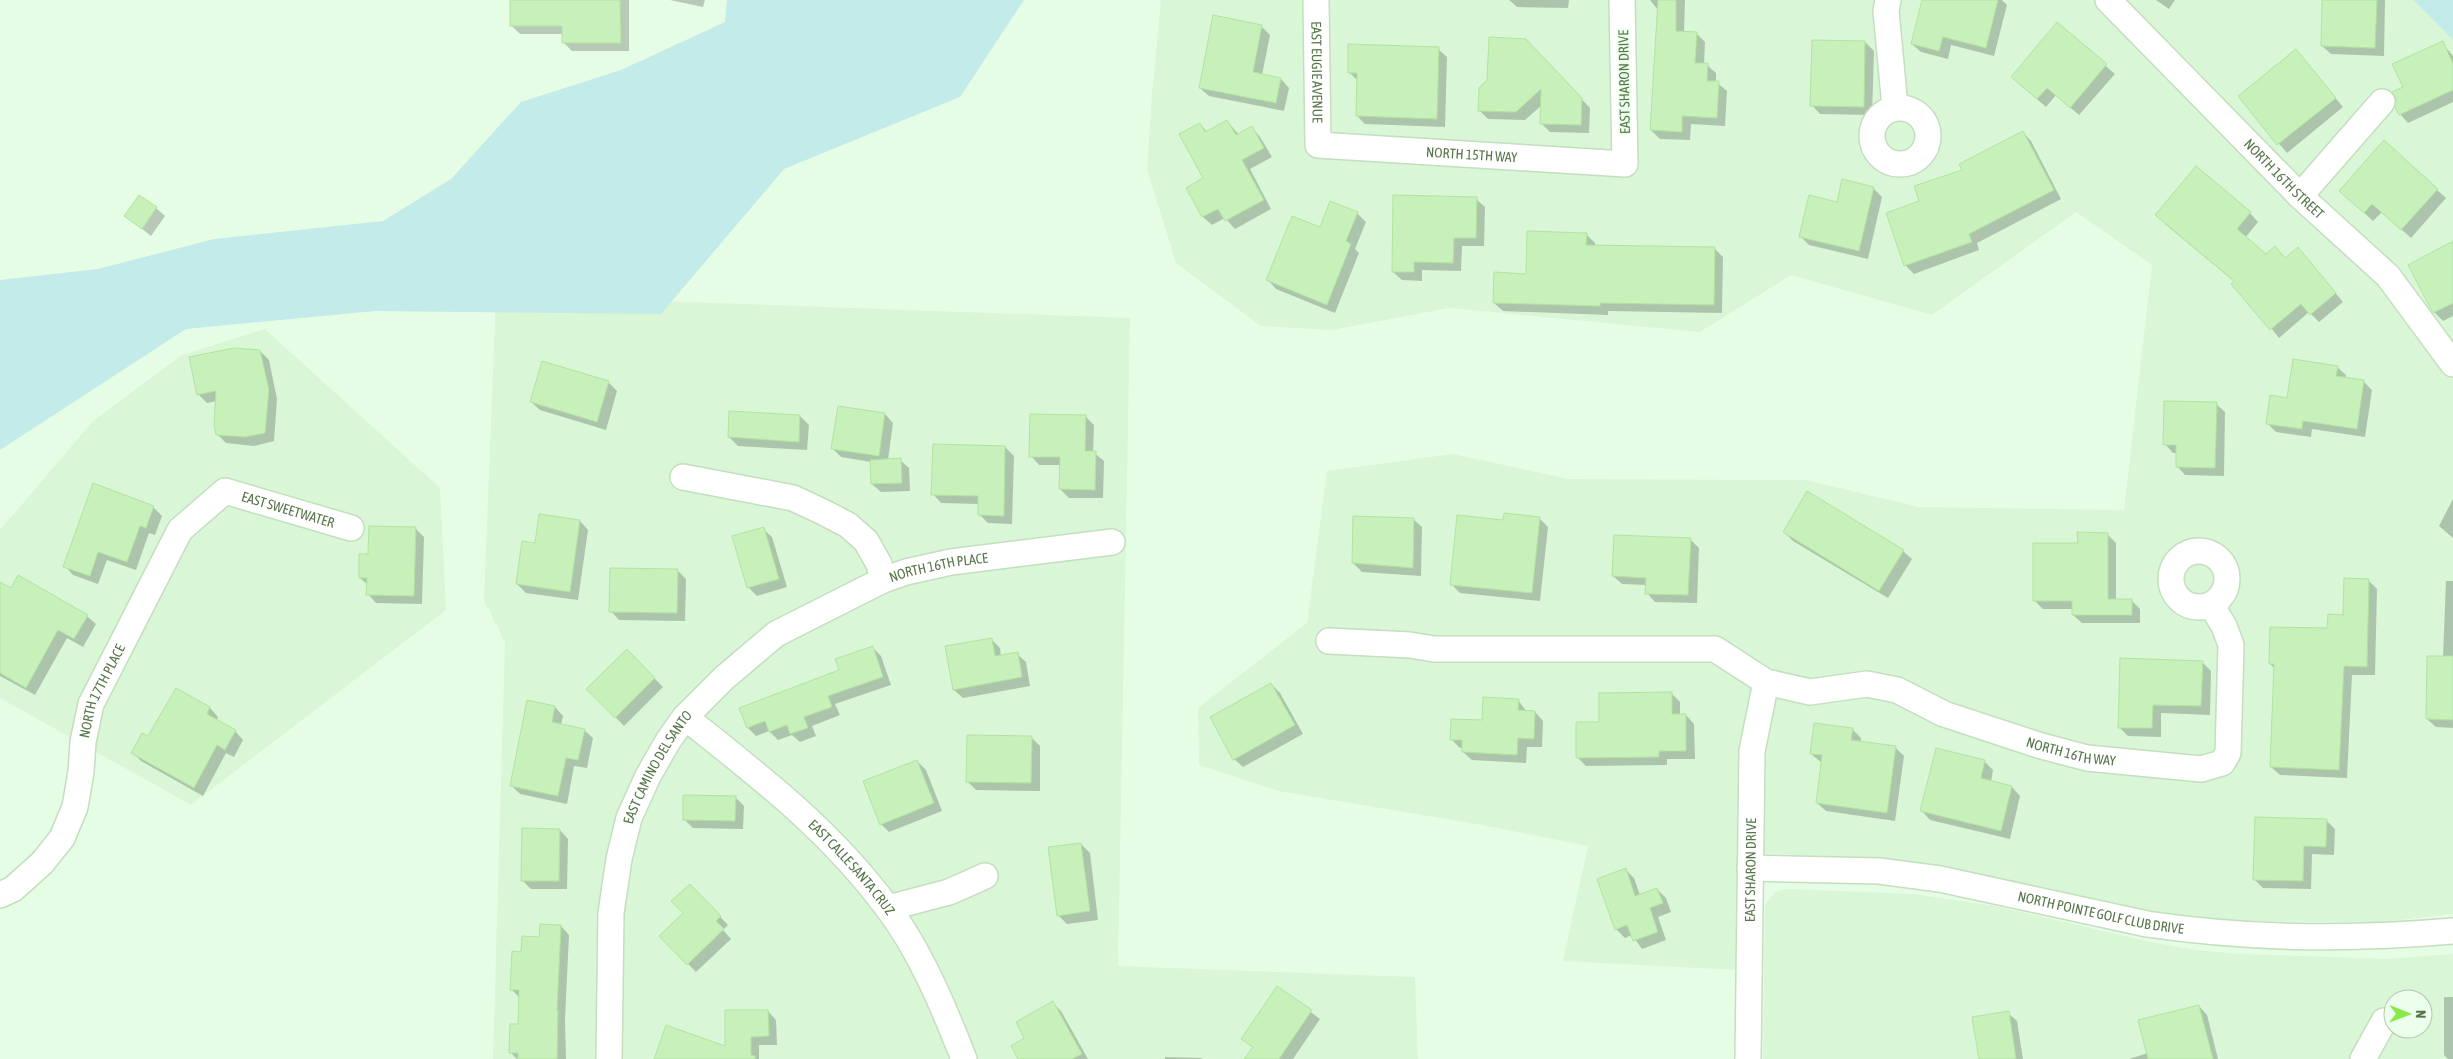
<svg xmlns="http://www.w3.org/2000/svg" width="2453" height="1059" font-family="'Asap Condensed',sans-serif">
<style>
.residential{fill:#d9f6d7;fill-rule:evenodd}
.green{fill:#c3ebe9}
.shadow{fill:#0003}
.building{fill:#c7f0ba;stroke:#afe59d}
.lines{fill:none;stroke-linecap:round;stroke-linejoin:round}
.minor-casing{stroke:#c3dfbd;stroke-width:28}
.minor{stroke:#fff;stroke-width:25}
.labels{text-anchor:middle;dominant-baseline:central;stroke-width:4;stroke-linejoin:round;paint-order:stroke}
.street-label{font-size:14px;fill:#56764a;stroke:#ecffec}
</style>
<rect width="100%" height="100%" fill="#e6fde5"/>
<!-- residential -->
<g class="residential">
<polygon points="1161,0 2419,0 2453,33 2453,914 2382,922 2207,921 2188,919 1922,864 1878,859 1740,852 1737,970 1563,961 1588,846 1482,825 1279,791 1199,765 1198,708 1307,623 1327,471 1453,454 1569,479 1806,480 1919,507 2124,510 2152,265 2076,212 1932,315 1791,275 1700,332 1449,308 1332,330 1261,326 1176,263 1147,169 1152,94"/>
<polygon points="496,295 1130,318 1118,966 1415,977 1418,1059 493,1059 505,642 484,600"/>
<polygon points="265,329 440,488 446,610 191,805 0,698 0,530 93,421 182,355"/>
<path d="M1787,889l126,5 82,12 156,36 44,8 45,4 148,5 65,-5v105h-690l2,-154 10,-13zM2393,999h30v30h-30z"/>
</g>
<!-- green -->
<g class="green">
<polygon points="727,0 1024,0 960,97 784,169 661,314 375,311 186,329 0,450 0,280 98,269 214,239 383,221 451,179 521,102 621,70 725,22"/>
<polygon points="2413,0 2453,0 2453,40"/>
</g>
<!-- shadow -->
<g class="shadow">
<polygon points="511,0 629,0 629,51 572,51 563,42 563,34 520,34 511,25"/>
<polygon points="670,0 705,0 703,7"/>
<polygon points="1509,0 1569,0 1568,8 1517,7"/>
<polygon points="1650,0 1685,0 1684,33 1696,33 1705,42 1704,65 1707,65 1716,73 1716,82 1727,91 1725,126 1691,124 1690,140 1660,139 1651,130 1658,10"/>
<polygon points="1924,0 2002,0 2007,5 1994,56 1951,45 1948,59 1921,52 1912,44"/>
<polygon points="2156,0 2175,0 2169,9"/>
<polygon points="2323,0 2385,0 2384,56 2331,54 2322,46"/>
<polygon points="2057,24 2115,74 2079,115 2056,95 2046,107 2021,85"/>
<polygon points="1261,26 1270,35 1262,75 1281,79 1289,88 1284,111 1209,96 1200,88"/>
<polygon points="1865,42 1874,51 1872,115 1820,114 1812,105"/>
<polygon points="2442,43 2453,56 2453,102 2408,123 2400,114 2404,88"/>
<polygon points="1438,49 1447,57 1445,127 1365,124 1357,116 1358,81 1349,72"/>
<polygon points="1534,49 1590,108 1589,133 1550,132 1541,123 1542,105 1525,120 1488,119 1479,110"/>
<polygon points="2295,50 2343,107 2287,153 2239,97"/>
<polygon points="1227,121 1239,135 1252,128 1260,137 1272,157 1250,169 1271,209 1235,229 1225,218 1212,225 1203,217 1188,188 1205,179 1200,124 1207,132"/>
<polygon points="2023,132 2031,141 2061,199 1977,243 1979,250 1914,274 1905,265 1921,202 1963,170"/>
<polygon points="1873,188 1882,197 1868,259 1809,245 1801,237 1838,203"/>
<polygon points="2437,190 2446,198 2411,238 2382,212 2373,221 2349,199"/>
<polygon points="1476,199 1485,207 1484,246 1462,246 1461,271 1422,270 1422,281 1402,280 1393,272"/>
<polygon points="156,208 165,216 151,236 126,216"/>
<polygon points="1357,213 1366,222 1355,249 1359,253 1335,313 1276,289 1268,280 1320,228"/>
<polygon points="2250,213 2258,222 2245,238 2266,256 2286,259 2306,258 2343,302 2319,322 2309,312 2279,338 2235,282 2165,224"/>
<polygon points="1586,234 1595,243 1595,246 1714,248 1723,257 1722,313 1608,311 1608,315 1503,311 1494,303 1527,275"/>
<polygon points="2453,243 2453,316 2443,321 2434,312"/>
<polygon points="260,351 269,360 277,399 274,441 254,446 226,443 217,434 217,401 207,403 198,394"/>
<polygon points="2337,367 2346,375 2345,379 2363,381 2372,390 2365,437 2312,429 2311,437 2276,432 2267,423 2288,399"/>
<polygon points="609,383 617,391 606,430 540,410 531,402"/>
<polygon points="2216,404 2225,412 2224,476 2185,475 2177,466 2177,453 2173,453 2165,444"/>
<polygon points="885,414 893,423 888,460 900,460 909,468 910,491 881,492 872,484 871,462 841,457 833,449"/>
<polygon points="800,416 809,425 807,450 738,446 729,437"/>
<polygon points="1085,416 1094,425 1093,452 1104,461 1103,498 1069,498 1060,489 1061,465 1039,465 1031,456"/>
<polygon points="1005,447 1014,456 1012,524 988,523 979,514 979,504 941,503 933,494"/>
<polygon points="2453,499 2453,538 2439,526"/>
<polygon points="153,507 162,516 155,535 149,533 136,570 107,560 98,584 73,575 65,566"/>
<polygon points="1413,519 1422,527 1421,576 1362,572 1353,563"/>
<polygon points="1540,519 1548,527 1540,601 1460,593 1451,584 1504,522"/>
<polygon points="580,521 588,530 578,600 526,593 517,584 536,545"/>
<polygon points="415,528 424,537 422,604 376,603 368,594 368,585 360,578 369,555"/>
<polygon points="763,529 772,537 787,587 757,596 748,587"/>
<polygon points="1784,532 1903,551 1912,559 1888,598 1793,541"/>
<polygon points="2107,534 2116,543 2116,601 2131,600 2140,609 2140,623 2082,623 2073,615 2073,609 2043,609 2034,600 2079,544"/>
<polygon points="1690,539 1699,548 1697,603 1655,602 1647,593 1647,585 1622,584 1613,576"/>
<polygon points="677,570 686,579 685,621 619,620 611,611"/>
<polygon points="2368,580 2377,589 2375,675 2352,675 2347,778 2280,775 2271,767 2275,669 2270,664 2329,630 2344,616"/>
<polygon points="2446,581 2453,581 2453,728 2436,727 2427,719 2443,657"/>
<polygon points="0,586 87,616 96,624 83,647 67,638 35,695 0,676"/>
<polygon points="991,639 1000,648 1001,657 1017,654 1026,662 1030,686 963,698 954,690"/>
<polygon points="873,648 881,656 891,685 835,704 840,715 812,726 816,736 800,742 792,735 778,740 769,731 756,736 748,728 841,671"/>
<polygon points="627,651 663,687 624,726 588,689"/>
<polygon points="2202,662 2211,671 2210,715 2161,713 2161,737 2128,736 2119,727"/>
<polygon points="1271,684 1280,693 1303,734 1243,767 1234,759"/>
<polygon points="176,689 210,708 218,717 216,721 235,731 243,740 234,757 226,753 203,796 141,761 133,752 149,738"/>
<polygon points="1671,693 1680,702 1680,715 1686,715 1694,724 1695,759 1667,759 1667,765 1586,766 1577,757 1600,723"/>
<polygon points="1518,700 1527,712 1535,712 1543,721 1542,747 1527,747 1526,763 1472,760 1463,752 1463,748 1460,748 1451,739"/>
<polygon points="555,707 563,716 561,725 584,730 593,738 587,768 574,766 567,804 520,794 511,785"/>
<polygon points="1852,729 1861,738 1860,743 1895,747 1904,756 1895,821 1826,811 1817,803 1822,763 1811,754"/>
<polygon points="1032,738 1040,746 1040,791 976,790 967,781"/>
<polygon points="917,761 926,770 942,811 889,832 881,824"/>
<polygon points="1985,762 1993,770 1991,782 2012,787 2020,796 2010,839 1930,820 1922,811"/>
<polygon points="735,797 744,806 743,829 693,828 684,819"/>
<polygon points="2326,820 2335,829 2334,855 2312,854 2311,889 2263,888 2254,879"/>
<polygon points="560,830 568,839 567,889 531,889 522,880"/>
<polygon points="1081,844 1090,853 1098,920 1067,924 1058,915"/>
<polygon points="1625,869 1634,878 1640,895 1657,889 1666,898 1671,912 1658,917 1666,940 1642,949 1632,935 1625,938 1616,929"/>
<polygon points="690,885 728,925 723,930 731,939 696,972 661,936 685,913"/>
<polygon points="561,926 569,935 565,1019 566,1059 517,1059 511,1053 519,1026 520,998 511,989 540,938"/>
<polygon points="1277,987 1320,1019 1293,1059 1245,1059 1253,1048 1243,1038"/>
<polygon points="2444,997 2453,997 2453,1059 2448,1059 2444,1055"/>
<polygon points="1053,1003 1061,1011 1088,1059 1019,1059 1026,1038"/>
<polygon points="2199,1006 2207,1015 2218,1059 2129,1059 2148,1053"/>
<polygon points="768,1011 776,1020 777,1045 759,1045 759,1059 726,1059"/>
<polygon points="2008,1013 2017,1021 2023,1059 1980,1059"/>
<polygon points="1165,1057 1201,1058 1203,1059 1165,1059"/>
</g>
<!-- building -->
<g class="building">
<polygon points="510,0 620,0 621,43 562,43 562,26 510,26"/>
<polygon points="1658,0 1676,0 1676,31 1697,32 1695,63 1708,63 1707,81 1719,81 1717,118 1682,116 1682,132 1650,130"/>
<polygon points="1922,0 1998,0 1986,48 1943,37 1939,51 1911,44"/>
<polygon points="2322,0 2377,0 2375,48 2321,46"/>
<polygon points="1213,15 1262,25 1253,72 1281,78 1276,103 1199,88"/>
<polygon points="2057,22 2107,64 2070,108 2047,88 2037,99 2011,77"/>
<polygon points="1489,37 1526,39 1582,98 1581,125 1540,124 1541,89 1516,112 1478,111 1479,88 1487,80"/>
<polygon points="1812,40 1865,41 1864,107 1810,106"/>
<polygon points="2443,41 2453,64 2453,90 2399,115 2395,107 2396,98 2392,92 2403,87 2392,64"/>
<polygon points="1348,44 1439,47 1437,119 1356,116 1357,73 1348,73"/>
<polygon points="2296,49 2336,98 2277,145 2238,96"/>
<polygon points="1227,120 1236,135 1252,126 1264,148 1242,160 1264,200 1225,221 1218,209 1202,217 1186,188 1203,178 1179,134 1200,123 1205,132"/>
<polygon points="2023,131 2054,190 1969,234 1972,242 1904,266 1886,213 1919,201 1914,186 1962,170 1959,164"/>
<polygon points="2384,140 2438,189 2401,230 2372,204 2364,213 2339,191"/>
<polygon points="2196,166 2251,212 2237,229 2266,254 2275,246 2285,258 2298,247 2336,293 2310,315 2301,304 2270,330 2231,284 2234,281 2155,215"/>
<polygon points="1842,179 1874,187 1859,251 1799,237 1809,195 1837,202"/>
<polygon points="139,195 157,207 142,229 124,216"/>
<polygon points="1393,195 1477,197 1476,238 1454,238 1453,263 1414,262 1414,272 1392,272"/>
<polygon points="1330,201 1358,212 1346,241 1351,244 1327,305 1266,280 1292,216 1320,227"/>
<polygon points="1527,231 1587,233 1586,245 1715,247 1714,305 1600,303 1600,306 1493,303 1494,272 1526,274"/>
<polygon points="2453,241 2453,303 2433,313 2408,265"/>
<polygon points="234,348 260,350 269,390 265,433 245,437 216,435 214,424 216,391 197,395 189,357"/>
<polygon points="2293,359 2338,366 2336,376 2364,380 2357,429 2303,421 2302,429 2266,424 2270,395 2287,398"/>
<polygon points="542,361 609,381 597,422 530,402"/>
<polygon points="2164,401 2217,402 2215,468 2176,467 2176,445 2163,445"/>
<polygon points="838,406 885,413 879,456 831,449"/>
<polygon points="729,411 800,415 799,442 728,437"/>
<polygon points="1030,414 1086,415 1085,451 1096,451 1095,490 1059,489 1060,457 1029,457"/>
<polygon points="933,444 1005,446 1004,516 978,515 978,496 931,495"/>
<polygon points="901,458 902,483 871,484 870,460"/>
<polygon points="93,483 154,506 146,528 140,526 127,562 98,552 90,576 63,567"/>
<polygon points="1807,491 1904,550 1879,591 1783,532"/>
<polygon points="1504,513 1540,517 1532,593 1450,585 1457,515 1503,520"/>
<polygon points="539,514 580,520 570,592 516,584 522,541 535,543"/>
<polygon points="1353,516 1414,518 1413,568 1352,563"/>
<polygon points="369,526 416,527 414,596 366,595 367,578 359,578 359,554 368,554"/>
<polygon points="764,527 779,579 747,588 732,536"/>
<polygon points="2077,532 2108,533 2108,599 2132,599 2132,615 2072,615 2072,601 2033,601 2033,543 2078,543"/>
<polygon points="1614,535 1691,538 1688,595 1645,594 1646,578 1612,576"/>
<polygon points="610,568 678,569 677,613 609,612"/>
<polygon points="18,575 88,615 74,639 58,630 26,688 0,673 0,582 11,588"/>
<polygon points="2344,578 2369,579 2367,667 2344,666 2339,770 2270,767 2274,664 2269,664 2270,627 2327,628 2328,614 2343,615"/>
<polygon points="992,638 995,656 1018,652 1022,677 953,690 945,646"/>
<polygon points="873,646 883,677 828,696 832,707 804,717 808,728 790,734 787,725 769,732 765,721 747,728 739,708 839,670 835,659"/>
<polygon points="627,649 655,678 615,718 586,689"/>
<polygon points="2427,656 2453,656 2453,720 2426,719"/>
<polygon points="2120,658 2203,661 2201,706 2153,705 2152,728 2118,728"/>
<polygon points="1271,683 1295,725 1233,760 1210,717"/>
<polygon points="176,688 210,707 207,714 236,730 225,750 217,745 194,788 131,753 142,733 148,736"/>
<polygon points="1672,692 1672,714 1686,714 1686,751 1659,751 1659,757 1576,758 1576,722 1599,722 1599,693"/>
<polygon points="1483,697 1519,699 1518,710 1535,711 1534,739 1518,738 1517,755 1462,752 1462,740 1450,740 1451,719 1482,720"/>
<polygon points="527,700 555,706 552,722 585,729 578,760 566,758 558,796 510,786"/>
<polygon points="1814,723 1853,728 1851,740 1896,746 1887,813 1816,803 1822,755 1810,754"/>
<polygon points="967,735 1032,736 1031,783 966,782"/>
<polygon points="1936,748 1985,760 1981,778 2012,786 2001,831 1920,811"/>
<polygon points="917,760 934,803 880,825 863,781"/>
<polygon points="683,795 736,796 735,821 683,820"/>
<polygon points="2255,817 2327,819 2326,847 2304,846 2303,881 2253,880"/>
<polygon points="522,828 560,829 559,881 521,881"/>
<polygon points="1081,843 1090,911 1057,916 1048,847"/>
<polygon points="1626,868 1635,896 1657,888 1663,903 1650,908 1658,932 1633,941 1627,925 1615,930 1597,879"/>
<polygon points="690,884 721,916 716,921 724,929 687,965 659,936 683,913 671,901"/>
<polygon points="540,924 561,925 557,1011 558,1011 557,1059 518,1059 518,1053 509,1053 510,1024 518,1024 519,990 510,990 512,951 521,952 522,936 539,937"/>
<polygon points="1277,986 1312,1010 1279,1059 1244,1059 1253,1047 1241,1039"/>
<polygon points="1053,1001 1082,1054 1072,1059 1018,1059 1011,1046 1024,1038 1016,1022"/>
<polygon points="2199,1005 2213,1059 2148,1059 2138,1020"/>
<polygon points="725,1010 768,1010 769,1036 751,1037 751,1055 755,1056 755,1059 654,1059 666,1025 725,1046"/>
<polygon points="2009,1011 2016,1059 1979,1059 1972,1017"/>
</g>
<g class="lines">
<!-- minor casing -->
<g class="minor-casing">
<g id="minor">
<path id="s1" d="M1316,0l2,145 307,19 -3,-164"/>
<polyline points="1888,0 1886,11 1895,107"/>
<path id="s2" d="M2108,0l192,196 88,80 65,88"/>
<circle cx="1900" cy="136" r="28"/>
<polyline points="2300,196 2382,102"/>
<polyline points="683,477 793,498 823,512 848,525 866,541 879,564 883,580"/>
<circle cx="2199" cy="579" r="28"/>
<path id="s3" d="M1329,641l81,4 24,4h281l51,33 44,10 57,-8 30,6 47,24 94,31 49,13 114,11 21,-6 6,-10 3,-108 -7,-19 -13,-21"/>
<path id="s4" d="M685,717c75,60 144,112 202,190 33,43 57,101 77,152"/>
<path id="s5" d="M1750,868l129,3 61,8 207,45c101,15 204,16 306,7"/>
<path id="s6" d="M0,895l13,-6 29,-26 20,-25 13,-31 6,-35 2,-30 8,-38 89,-174 45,-39 126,37"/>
<polyline points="888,908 949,892 985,876"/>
<path id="s7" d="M609,1059l2,-146 8,-54 10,-41 19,-42 20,-35 17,-24 39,-39 52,-44 107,-54 23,-8 45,-10 161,-20"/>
<path id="s8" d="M1748,1059l4,-308 14,-69"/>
<polyline points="2363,1059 2384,1021"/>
</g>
</g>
<!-- minor -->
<use href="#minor" class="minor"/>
</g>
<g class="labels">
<!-- street labels -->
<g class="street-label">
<text stroke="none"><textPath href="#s1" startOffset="72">EAST EUGIE AVENUE</textPath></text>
<text transform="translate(1624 82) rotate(-91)">EAST SHARON DRIVE</text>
<text stroke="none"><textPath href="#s1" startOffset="299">NORTH 15TH WAY</textPath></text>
<text stroke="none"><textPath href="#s2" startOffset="251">NORTH 16TH STREET</textPath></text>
<text stroke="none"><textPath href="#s6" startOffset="544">EAST SWEETWATER</textPath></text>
<text stroke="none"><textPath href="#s7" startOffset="659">NORTH 16TH PLACE</textPath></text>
<text stroke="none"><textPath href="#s6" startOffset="239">NORTH 17TH PLACE</textPath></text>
<text stroke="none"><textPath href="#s3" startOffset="766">NORTH 16TH WAY</textPath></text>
<text stroke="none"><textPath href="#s7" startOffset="301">EAST CAMINO DEL SANTO</textPath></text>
<text stroke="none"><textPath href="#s4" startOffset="225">EAST CALLE SANTA CRUZ</textPath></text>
<text stroke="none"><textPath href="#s8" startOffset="189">EAST SHARON DRIVE</textPath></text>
<text stroke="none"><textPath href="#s5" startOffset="355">NORTH POINTE GOLF CLUB DRIVE</textPath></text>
</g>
</g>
<!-- north arrow -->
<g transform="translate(2408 1014) rotate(91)"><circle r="24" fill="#ecffec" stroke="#b0c8ab"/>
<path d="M0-4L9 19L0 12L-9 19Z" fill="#8be849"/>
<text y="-8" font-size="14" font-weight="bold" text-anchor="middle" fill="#56764a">N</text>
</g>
</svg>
